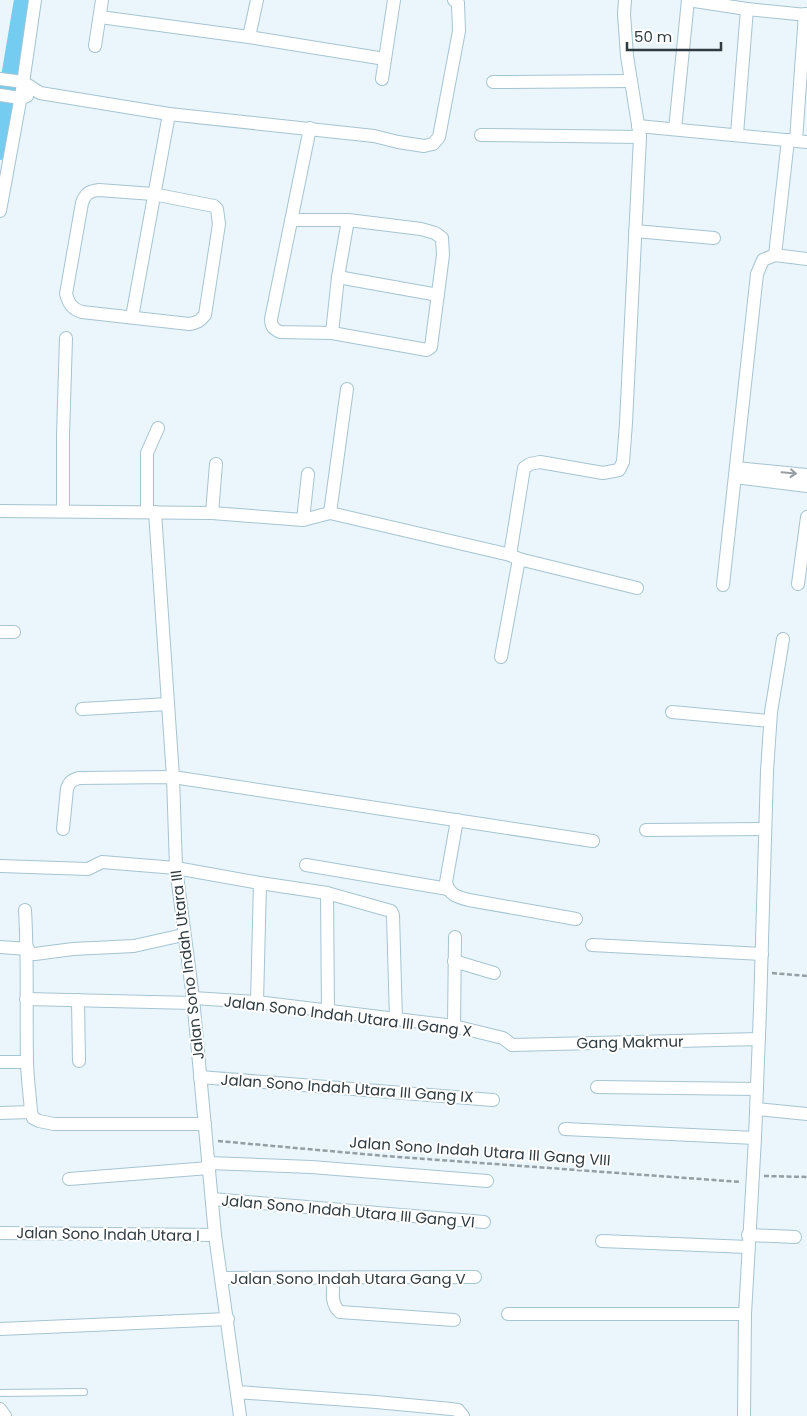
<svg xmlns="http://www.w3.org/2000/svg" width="807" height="1416" font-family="Poppins,sans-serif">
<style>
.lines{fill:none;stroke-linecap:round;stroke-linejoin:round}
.river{stroke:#74cdf1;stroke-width:22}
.service-casing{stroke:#a6c4d1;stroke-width:8}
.minor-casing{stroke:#a6c4d1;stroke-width:14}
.path{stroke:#939fa4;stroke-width:2.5;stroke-dasharray:5 2.5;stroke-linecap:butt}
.service{stroke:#fff;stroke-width:6}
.minor{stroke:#fff;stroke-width:12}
.oneway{stroke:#979da0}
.labels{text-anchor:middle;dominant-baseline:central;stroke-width:4;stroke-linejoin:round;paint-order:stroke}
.street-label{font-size:15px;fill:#2f3b40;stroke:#fff}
</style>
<rect width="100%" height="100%" fill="#eaf6fb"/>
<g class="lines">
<!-- river -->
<polyline class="river" points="0,149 25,0"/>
<!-- service casing -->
<g class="service-casing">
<polyline id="service" points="0,1393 84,1392"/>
</g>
<!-- minor casing -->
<g class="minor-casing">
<g id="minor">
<polyline points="688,0 747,9 807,15"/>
<polyline points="100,17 249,37 385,59"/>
<polyline points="249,37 257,0"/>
<polyline points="95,46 102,0"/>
<polyline points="0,79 23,82 40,93 169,114 374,136 398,142 424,146 433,144 439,137 459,31 458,3 454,0"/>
<polyline points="382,79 394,0"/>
<polyline points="493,82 630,81"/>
<polyline points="0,95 20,98 27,96"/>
<polyline points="638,126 807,142"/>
<polyline points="675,129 688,0"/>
<polyline points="737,134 747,9"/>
<polyline points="481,135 640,137"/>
<polyline points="796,140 805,14"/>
<path d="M99,190l54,4 61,12 3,3 2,15 -14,91c-5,6 -8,8 -16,9l-107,-12c-10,-3 -13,-8 -16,-18l16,-91c3,-9 7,-12 17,-13z"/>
<polyline points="0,211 22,90 35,0"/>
<path d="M291,220h57l73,9 14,4 7,5 1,17 -12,92 -4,3 -95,-17 -52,-1c-6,-3 -9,-5 -9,-13l39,-191"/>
<polyline points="635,231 714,238"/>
<polyline points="775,255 788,140"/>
<polyline points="338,277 438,295"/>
<polyline points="132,317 169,114"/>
<polyline points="332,333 338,277 348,220"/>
<polyline points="736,468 807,475"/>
<polyline points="735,477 807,486"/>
<polyline points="0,511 212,513 303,520 330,513 510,555 519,559 637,588"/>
<polyline points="63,511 63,436 66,338"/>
<polyline points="147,512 147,453 158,428"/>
<polyline points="155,512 173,777 176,868 193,998 215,1235 240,1416"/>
<polyline points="212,513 216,464"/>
<polyline points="330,513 347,389"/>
<polyline points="303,520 308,474"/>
<polyline points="510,555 524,468 530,464 540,462 603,473 619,470 623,462 626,423 640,137 627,56 624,14 625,0"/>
<polyline points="798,584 807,517"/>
<polyline points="723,585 757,274 763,260 775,255 807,259"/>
<polyline points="0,632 14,632"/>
<polyline points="501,657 519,559"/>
<polyline points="82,709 168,704"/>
<polyline points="672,712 770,721"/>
<path d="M457,820l-11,62c3,13 11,15 23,18l107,19"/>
<path d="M63,829l4,-40c2,-7 5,-9 12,-11l94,-1 420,64"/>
<polyline points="646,830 765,829"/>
<polyline points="306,865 448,889"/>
<polyline points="0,866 88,869 102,862 176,868 260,883 327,893 391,911 393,915 396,1020"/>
<polyline points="327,893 328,1011"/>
<path d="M25,910c3,49 1,99 2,149 0,18 3,36 4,53l2,6 6,3 15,3h151"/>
<polyline points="592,945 762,954"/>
<polyline points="0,947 28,949"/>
<polyline points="28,954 35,954 73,949 134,946 183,935"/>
<polyline points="454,961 494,973"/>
<polyline points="193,998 257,1002 454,1026 503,1038 512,1045 759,1039"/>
<polyline points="26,999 193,1003"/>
<polyline points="78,1000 79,1061"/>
<polyline points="257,1002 260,883"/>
<polyline points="454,1026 455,937"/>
<polyline points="0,1062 27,1062"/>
<polyline points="200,1077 493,1100"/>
<polyline points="597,1087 757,1089"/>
<polyline points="756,1109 807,1114"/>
<polyline points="0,1113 31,1112"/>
<polyline points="565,1129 755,1138"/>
<polyline points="208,1163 311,1167 487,1181"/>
<polyline points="69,1179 209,1168"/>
<polyline points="212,1199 484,1222"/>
<polyline points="0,1233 215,1235"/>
<polyline points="748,1235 795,1237"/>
<polyline points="602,1241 748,1247"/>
<polyline points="222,1278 475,1277"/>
<path d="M334,1279c-1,11 -4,25 6,33l114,8"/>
<polyline points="508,1314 745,1314"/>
<polyline points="0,1329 228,1319"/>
<polyline points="237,1392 376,1402 451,1409 458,1410 463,1416"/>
<polyline points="0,1409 5,1416"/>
<polyline points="744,1416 745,1314 755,1138 760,1009 767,771 771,712 783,639"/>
</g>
</g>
<!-- path -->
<g class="path">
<polyline points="772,973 807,976"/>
<polyline points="218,1141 385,1156 741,1182"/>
<polyline points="764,1176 807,1177"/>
</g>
<!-- service -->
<use href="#service" class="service"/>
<!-- minor -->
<use href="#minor" class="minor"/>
</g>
<!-- one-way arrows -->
<defs><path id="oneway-shaft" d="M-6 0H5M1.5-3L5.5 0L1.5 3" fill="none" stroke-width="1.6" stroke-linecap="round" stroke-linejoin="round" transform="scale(1.25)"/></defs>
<use class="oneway" href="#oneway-shaft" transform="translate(789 473) rotate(5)"/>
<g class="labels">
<!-- street labels -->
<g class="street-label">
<text transform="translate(187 965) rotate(-97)">Jalan Sono Indah Utara III</text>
<text transform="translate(348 1016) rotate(7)">Jalan Sono Indah Utara III Gang X</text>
<text transform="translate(630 1042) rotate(-1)">Gang Makmur</text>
<text transform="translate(347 1088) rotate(4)">Jalan Sono Indah Utara III Gang IX</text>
<text transform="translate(480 1151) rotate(4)">Jalan Sono Indah Utara III Gang VIII</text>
<text transform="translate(348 1211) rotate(5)">Jalan Sono Indah Utara III Gang VI</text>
<text transform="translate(108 1234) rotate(1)">Jalan Sono Indah Utara I</text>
<text x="348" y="1278">Jalan Sono Indah Utara Gang V</text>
</g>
</g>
<!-- scale -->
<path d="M627 42v8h94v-8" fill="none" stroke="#2f3b40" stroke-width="2.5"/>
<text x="634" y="42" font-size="15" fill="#2f3b40" stroke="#ffffff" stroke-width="4" paint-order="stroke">50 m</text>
</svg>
